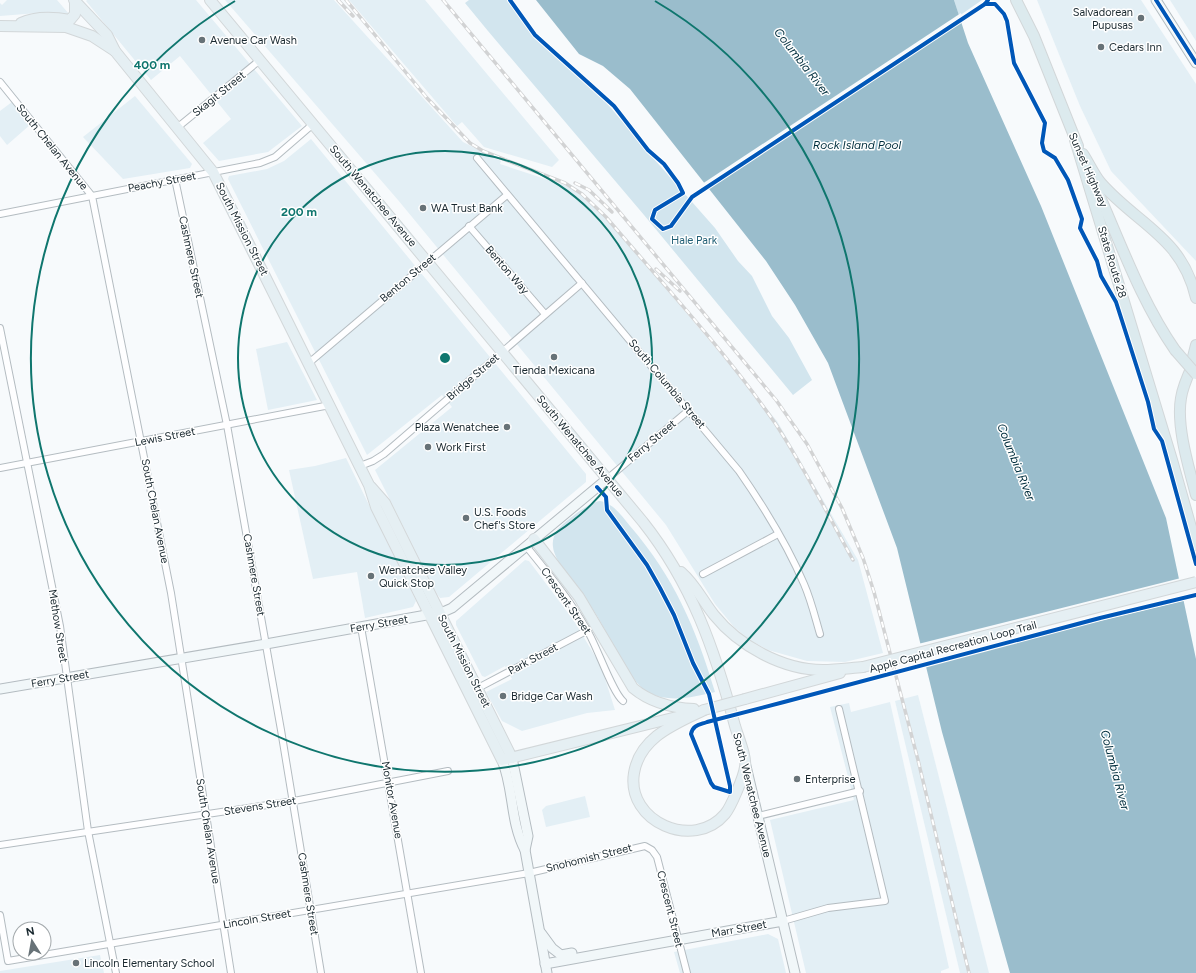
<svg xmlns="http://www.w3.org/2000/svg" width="1196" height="973" font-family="Figtree,sans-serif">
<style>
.built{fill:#e3eff5}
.green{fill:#d2e5ee}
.water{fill:#9abdcc}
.pier{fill:#f7fafc}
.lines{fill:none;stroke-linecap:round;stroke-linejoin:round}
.minor-casing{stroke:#b4bcc1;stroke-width:8}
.secondary-casing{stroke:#b4bcc1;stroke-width:11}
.primary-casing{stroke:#d2d7d9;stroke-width:12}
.trunk-casing{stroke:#d2d7d9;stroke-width:12}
.minor{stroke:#fefeff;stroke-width:6}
.secondary{stroke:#f1f7f9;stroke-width:9}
.primary{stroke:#e5eff3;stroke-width:10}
.trunk{stroke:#dceaee;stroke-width:10}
.rail-casing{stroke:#d2d3d4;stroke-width:3.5}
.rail{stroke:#fff;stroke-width:2;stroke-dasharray:6;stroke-linecap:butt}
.primary-bridge-casing{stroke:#d2d7d9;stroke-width:12;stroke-linecap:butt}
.trunk-bridge-casing{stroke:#d2d7d9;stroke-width:12;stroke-linecap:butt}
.primary-bridge{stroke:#e5eff3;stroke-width:10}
.trunk-bridge{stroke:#dceaee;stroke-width:10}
.cycleway-casing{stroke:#fff;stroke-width:6}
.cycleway{stroke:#0057b8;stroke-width:4}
.ring{fill:none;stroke:#0f766e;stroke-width:2}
.poi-dot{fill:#677277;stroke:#fff;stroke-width:1.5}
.labels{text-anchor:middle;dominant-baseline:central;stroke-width:3;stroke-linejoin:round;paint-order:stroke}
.poi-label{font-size:11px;fill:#19282f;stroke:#fff;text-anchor:start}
.street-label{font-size:11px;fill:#19282f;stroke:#fff}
.park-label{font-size:11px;fill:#226076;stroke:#fff}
.water-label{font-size:12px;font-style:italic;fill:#002e3d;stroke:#fff}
.centre{fill:#0f766e;stroke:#fff;stroke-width:2}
.ring-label{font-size:12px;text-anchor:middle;font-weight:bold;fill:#0f766e;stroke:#fff;stroke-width:3;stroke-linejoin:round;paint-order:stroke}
</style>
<rect width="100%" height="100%" fill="#f7fafc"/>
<!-- built -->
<g class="built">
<polygon points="7,0 57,0 69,14 67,16 38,13 0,16 0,3 2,5"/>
<polygon points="87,0 196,0 302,126 268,152 219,161 203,143 231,119 180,56 151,80 86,1"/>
<polygon points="225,0 334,0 463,142 501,161 500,164 576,189 605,216 777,421 858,560 883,653 845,662 807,661 768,650 750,640 734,627 715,604 666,525 398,200"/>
<polygon points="349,0 425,0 559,160 552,167 484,147 462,122 457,126"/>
<polygon points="1037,0 1141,0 1196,84 1196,261 1111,171 1080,106"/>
<polygon points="1170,0 1196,0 1196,41"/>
<polygon points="135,96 192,164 190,168 123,179 83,137"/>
<polygon points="12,102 31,124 7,145 0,136 0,111"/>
<polygon points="311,139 586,474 586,482 449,597 440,598 437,594 375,470 452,407 442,395 367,455 228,179 229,176 267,169 284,161"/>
<polygon points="287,342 317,400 268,410 256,349"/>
<polygon points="346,458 416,601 413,607 365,618 357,572 313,579 289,470 315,466"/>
<polygon points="525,560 529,561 574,621 601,666 615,710 587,713 522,731 502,721 486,692 512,679 505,666 485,677 482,676 456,625 456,621"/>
<polygon points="918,695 989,973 960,973 895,701"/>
<polygon points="890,702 949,968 941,971 941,973 806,973 770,820 854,800 830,707 849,703 851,712"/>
<polygon points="585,796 590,817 546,827 542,810 546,806"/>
<polygon points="768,934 778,939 786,973 680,973 674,952"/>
<polygon points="100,955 104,973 0,973 0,971"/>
</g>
<!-- green -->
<g class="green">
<polygon points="469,0 507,0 534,37 605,101 654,159 715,228 738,261 752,276 772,316 789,338 812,380 793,395 644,215 488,31 465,3"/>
<polygon points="954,0 982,0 959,16"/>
<path d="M600,501c13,2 22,15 30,25 44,51 66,102 85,166 -21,5 -45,11 -66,1 -20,-10 -43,-65 -57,-85 -10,-14 -38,-46 -39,-61 -1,-6 1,-13 5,-18 8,-8 31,-27 42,-28z"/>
</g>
<!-- water -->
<polygon class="water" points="536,0 954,0 968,43 1041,206 1166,518 1196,659 1196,973 1010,973 942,732 897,548 828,363 795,305 766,261 630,89 603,66 579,54"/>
<!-- pier -->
<g class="pier">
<polygon points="961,13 963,21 707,189 702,184"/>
<polygon points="1181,578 1186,600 923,664 918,644"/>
</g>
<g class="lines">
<!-- minor casing -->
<g class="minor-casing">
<g id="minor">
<polyline points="0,82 92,196 171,593 231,973"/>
<polyline points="178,127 260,60"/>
<path d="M477,158l262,313c25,36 48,73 65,113 7,16 11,33 16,50"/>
<polyline points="175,179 227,425 281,730 321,973"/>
<polyline points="0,214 260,163 275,157 312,125"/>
<polyline points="469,226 545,314"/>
<polyline points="0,328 60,626 88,831 116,973"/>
<polyline points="310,362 507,195"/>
<polyline points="360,466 373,461 384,454 582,283"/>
<polyline points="0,468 330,405"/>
<polyline points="607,479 689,410"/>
<path d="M526,546c22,27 44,54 61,84 10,16 25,62 36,71"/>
<polyline points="703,574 778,534"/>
<polyline points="361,627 421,973"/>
<polyline points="478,688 588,630"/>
<polyline points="758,816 860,791"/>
<polyline points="0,845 294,801 448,771"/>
<polyline points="0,915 8,961 529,873 645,846 652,850 657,857 687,973"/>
<polyline points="783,921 828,908 885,901 839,709"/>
</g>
</g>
<!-- secondary casing -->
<g class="secondary-casing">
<g id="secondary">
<polyline points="1156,0 1196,63"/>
<polyline points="0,689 266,644 443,612 452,608 607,479"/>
<polyline points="512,758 528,836 525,850"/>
<path d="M502,760c12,29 8,62 23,90l22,123"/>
<polyline points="746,766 795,973"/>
<polyline points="541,933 552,948 561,955 572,953"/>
<polyline points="545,964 783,921"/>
</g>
</g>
<!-- primary casing -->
<g class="primary-casing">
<g id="primary">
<polyline points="74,0 107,35 115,51 213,172 369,485 376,507 502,760 685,715"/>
<path d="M210,0l433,522c49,62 72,128 92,204 3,10 12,32 10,41 -1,9 -14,40 -20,47 -31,37 -99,8 -91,-41 6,-36 41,-49 70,-63"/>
<path d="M21,23c15,-7 33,-6 49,-3l5,-6v-12"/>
<polyline points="0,26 66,27 92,36 115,51"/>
<polyline points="371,487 385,503 512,758"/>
<path d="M534,539l45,58 54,91c18,15 39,20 61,21"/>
<path d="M681,572c15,13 21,28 33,43 25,31 69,55 109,55 13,0 27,-2 40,-3"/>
<polyline points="745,699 840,673"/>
</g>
</g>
<!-- trunk casing -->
<g class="trunk-casing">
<g id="trunk">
<polyline points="1016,0 1034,36 1078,146"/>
<polyline points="1075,140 1172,460 1196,545"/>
<path d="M1083,154c6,9 11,21 18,29 37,42 81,54 95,115"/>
<path d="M1093,181c26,57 46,117 82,169"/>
<path d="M1196,358c-6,13 -13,26 -15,40 -5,28 8,70 15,97"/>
<polyline points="1191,365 1196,345"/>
</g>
</g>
<!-- minor -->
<use href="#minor" class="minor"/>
<!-- secondary -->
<use href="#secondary" class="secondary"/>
<!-- primary -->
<use href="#primary" class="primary"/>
<!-- trunk -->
<use href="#trunk" class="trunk"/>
<!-- rail casing -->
<g class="rail-casing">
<g id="rail">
<polyline points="338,0 353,16"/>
<path d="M346,0l81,98 43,45 13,8 82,32 17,11 24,23c56,66 120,135 169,206 29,44 53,92 78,137"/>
<polyline points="443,0 776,400 807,444 842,508 863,558 874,592 918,760 969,973"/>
<polyline points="575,183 589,190 612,212"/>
<polyline points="656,269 680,291"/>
</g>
</g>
<!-- rail -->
<use href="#rail" class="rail"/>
<!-- primary-bridge casing -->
<g class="primary-bridge-casing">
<g id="primary-bridge">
<polyline points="863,667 1196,582"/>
<polyline points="704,710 745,699"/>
</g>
</g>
<!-- trunk-bridge casing -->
<g class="trunk-bridge-casing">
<polyline id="trunk-bridge" points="1175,350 1196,374"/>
</g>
<!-- primary-bridge -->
<use href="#primary-bridge" class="primary-bridge"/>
<!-- trunk-bridge -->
<use href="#trunk-bridge" class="trunk-bridge"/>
<!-- cycleway casing -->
<g class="cycleway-casing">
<g id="cycleway">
<polyline points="510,0 535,35 614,106 648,150 664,164 678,183 683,193 655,210 652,219 663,229 671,226 692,197 985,4 988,0"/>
<polyline points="1156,0 1196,63"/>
<polyline points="985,4 995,4 1004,14 1007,21 1014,63 1045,123 1042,143 1044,151 1055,158 1068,180 1082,219 1080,228 1097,261 1101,276 1116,302 1148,402 1154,429 1162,441 1196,564"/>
<path d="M597,487l9,10 1,13 40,55 13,23 14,27 19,48 16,31 21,92v6l-16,-5 -3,-4 -20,-49c2,-9 8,-9 16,-12l77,-20 316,-84 96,-23"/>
</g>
</g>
<!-- cycleway -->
<use href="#cycleway" class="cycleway"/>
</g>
<!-- distance rings -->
<g class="ring">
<circle cx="445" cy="358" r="207"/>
<path d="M655 1A414 414 0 1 1 235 1"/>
</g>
<!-- markers -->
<g class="poi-dot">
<circle cx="1141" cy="18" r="4"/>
<circle cx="202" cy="40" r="4"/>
<circle cx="1101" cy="47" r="4"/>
<circle cx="423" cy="208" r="4"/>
<circle cx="554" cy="357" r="4"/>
<circle cx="507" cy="427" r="4"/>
<circle cx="428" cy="447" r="4"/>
<circle cx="466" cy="518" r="4"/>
<circle cx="371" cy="576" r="4"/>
<circle cx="503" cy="696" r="4"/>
<circle cx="797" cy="779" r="4"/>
<circle cx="76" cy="963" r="4"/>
</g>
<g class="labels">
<!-- poi labels -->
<g class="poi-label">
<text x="1133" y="12" text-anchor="end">Salvadorean<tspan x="1133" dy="13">Pupusas</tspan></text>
<text x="210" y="40">Avenue Car Wash</text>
<text x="1109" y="47">Cedars Inn</text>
<text x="431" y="208">WA Trust Bank</text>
<text x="554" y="370" text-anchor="middle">Tienda Mexicana</text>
<text x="499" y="427" text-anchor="end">Plaza Wenatchee</text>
<text x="436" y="447">Work First</text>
<text x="474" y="512">U.S. Foods<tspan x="474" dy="13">Chef's Store</tspan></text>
<text x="379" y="570">Wenatchee Valley<tspan x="379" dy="13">Quick Stop</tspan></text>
<text x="511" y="696">Bridge Car Wash</text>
<text x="805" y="779">Enterprise</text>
<text x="84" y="963">Lincoln Elementary School</text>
</g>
<!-- street labels -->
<g class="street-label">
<text transform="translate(219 94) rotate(-39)">Skagit Street</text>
<text transform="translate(52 147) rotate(51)">South Chelan Avenue</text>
<text transform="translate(1088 170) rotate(66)">Sunset Highway</text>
<text transform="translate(162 182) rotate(-11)">Peachy Street</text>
<text transform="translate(373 196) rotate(50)">South Wenatchee Avenue</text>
<text transform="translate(242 229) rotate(63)">South Mission Street</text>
<text transform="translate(191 257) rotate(78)">Cashmere Street</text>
<text transform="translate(1112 262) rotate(73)">State Route 28</text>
<text transform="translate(507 270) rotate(49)">Benton Way</text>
<text transform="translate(408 278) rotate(-40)">Benton Street</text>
<text transform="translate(473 377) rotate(-41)">Bridge Street</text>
<text transform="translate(667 384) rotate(50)">South Columbia Street</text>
<text transform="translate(165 437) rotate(-11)">Lewis Street</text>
<text transform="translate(652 441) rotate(-40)">Ferry Street</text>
<text transform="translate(580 446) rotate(50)">South Wenatchee Avenue</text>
<text transform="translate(155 511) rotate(79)">South Chelan Avenue</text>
<text transform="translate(254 575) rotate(80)">Cashmere Street</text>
<text transform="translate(566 601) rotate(55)">Crescent Street</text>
<text transform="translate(379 624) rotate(-10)">Ferry Street</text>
<text transform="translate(58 626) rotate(81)">Methow Street</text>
<text transform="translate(953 647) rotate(-15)">Apple Capital Recreation Loop Trail</text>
<text transform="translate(533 659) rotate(-28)">Park Street</text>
<text transform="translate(464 661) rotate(63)">South Mission Street</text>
<text transform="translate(60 679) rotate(-10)">Ferry Street</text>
<text transform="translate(752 795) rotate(76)">South Wenatchee Avenue</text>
<text transform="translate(392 800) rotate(80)">Monitor Avenue</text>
<text transform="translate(260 806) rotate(-9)">Stevens Street</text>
<text transform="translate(208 831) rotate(81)">South Chelan Avenue</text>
<text transform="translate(589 858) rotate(-14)">Snohomish Street</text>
<text transform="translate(308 894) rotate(81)">Cashmere Street</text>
<text transform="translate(670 909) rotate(76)">Crescent Street</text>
<text transform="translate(257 919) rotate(-10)">Lincoln Street</text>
<text transform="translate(739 929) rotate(-10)">Marr Street</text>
</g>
<!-- park labels -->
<g class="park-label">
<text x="694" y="240">Hale Park</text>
</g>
<!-- water labels -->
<g class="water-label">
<text transform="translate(802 62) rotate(52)">Columbia River</text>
<text x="857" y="145">Rock Island Pool</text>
<text transform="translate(1016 462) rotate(68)">Columbia River</text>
<text transform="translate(1115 770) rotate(75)">Columbia River</text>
</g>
</g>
<circle cx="445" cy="358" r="6" class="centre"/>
<g class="ring-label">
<text x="152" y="69">400 m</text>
<text x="299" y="216">200 m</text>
</g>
<!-- north arrow -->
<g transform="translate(32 941) rotate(349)"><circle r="19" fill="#ffffff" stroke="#a3a9ac"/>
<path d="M0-3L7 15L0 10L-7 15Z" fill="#677277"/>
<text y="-6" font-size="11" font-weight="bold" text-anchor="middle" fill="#19282f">N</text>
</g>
</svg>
